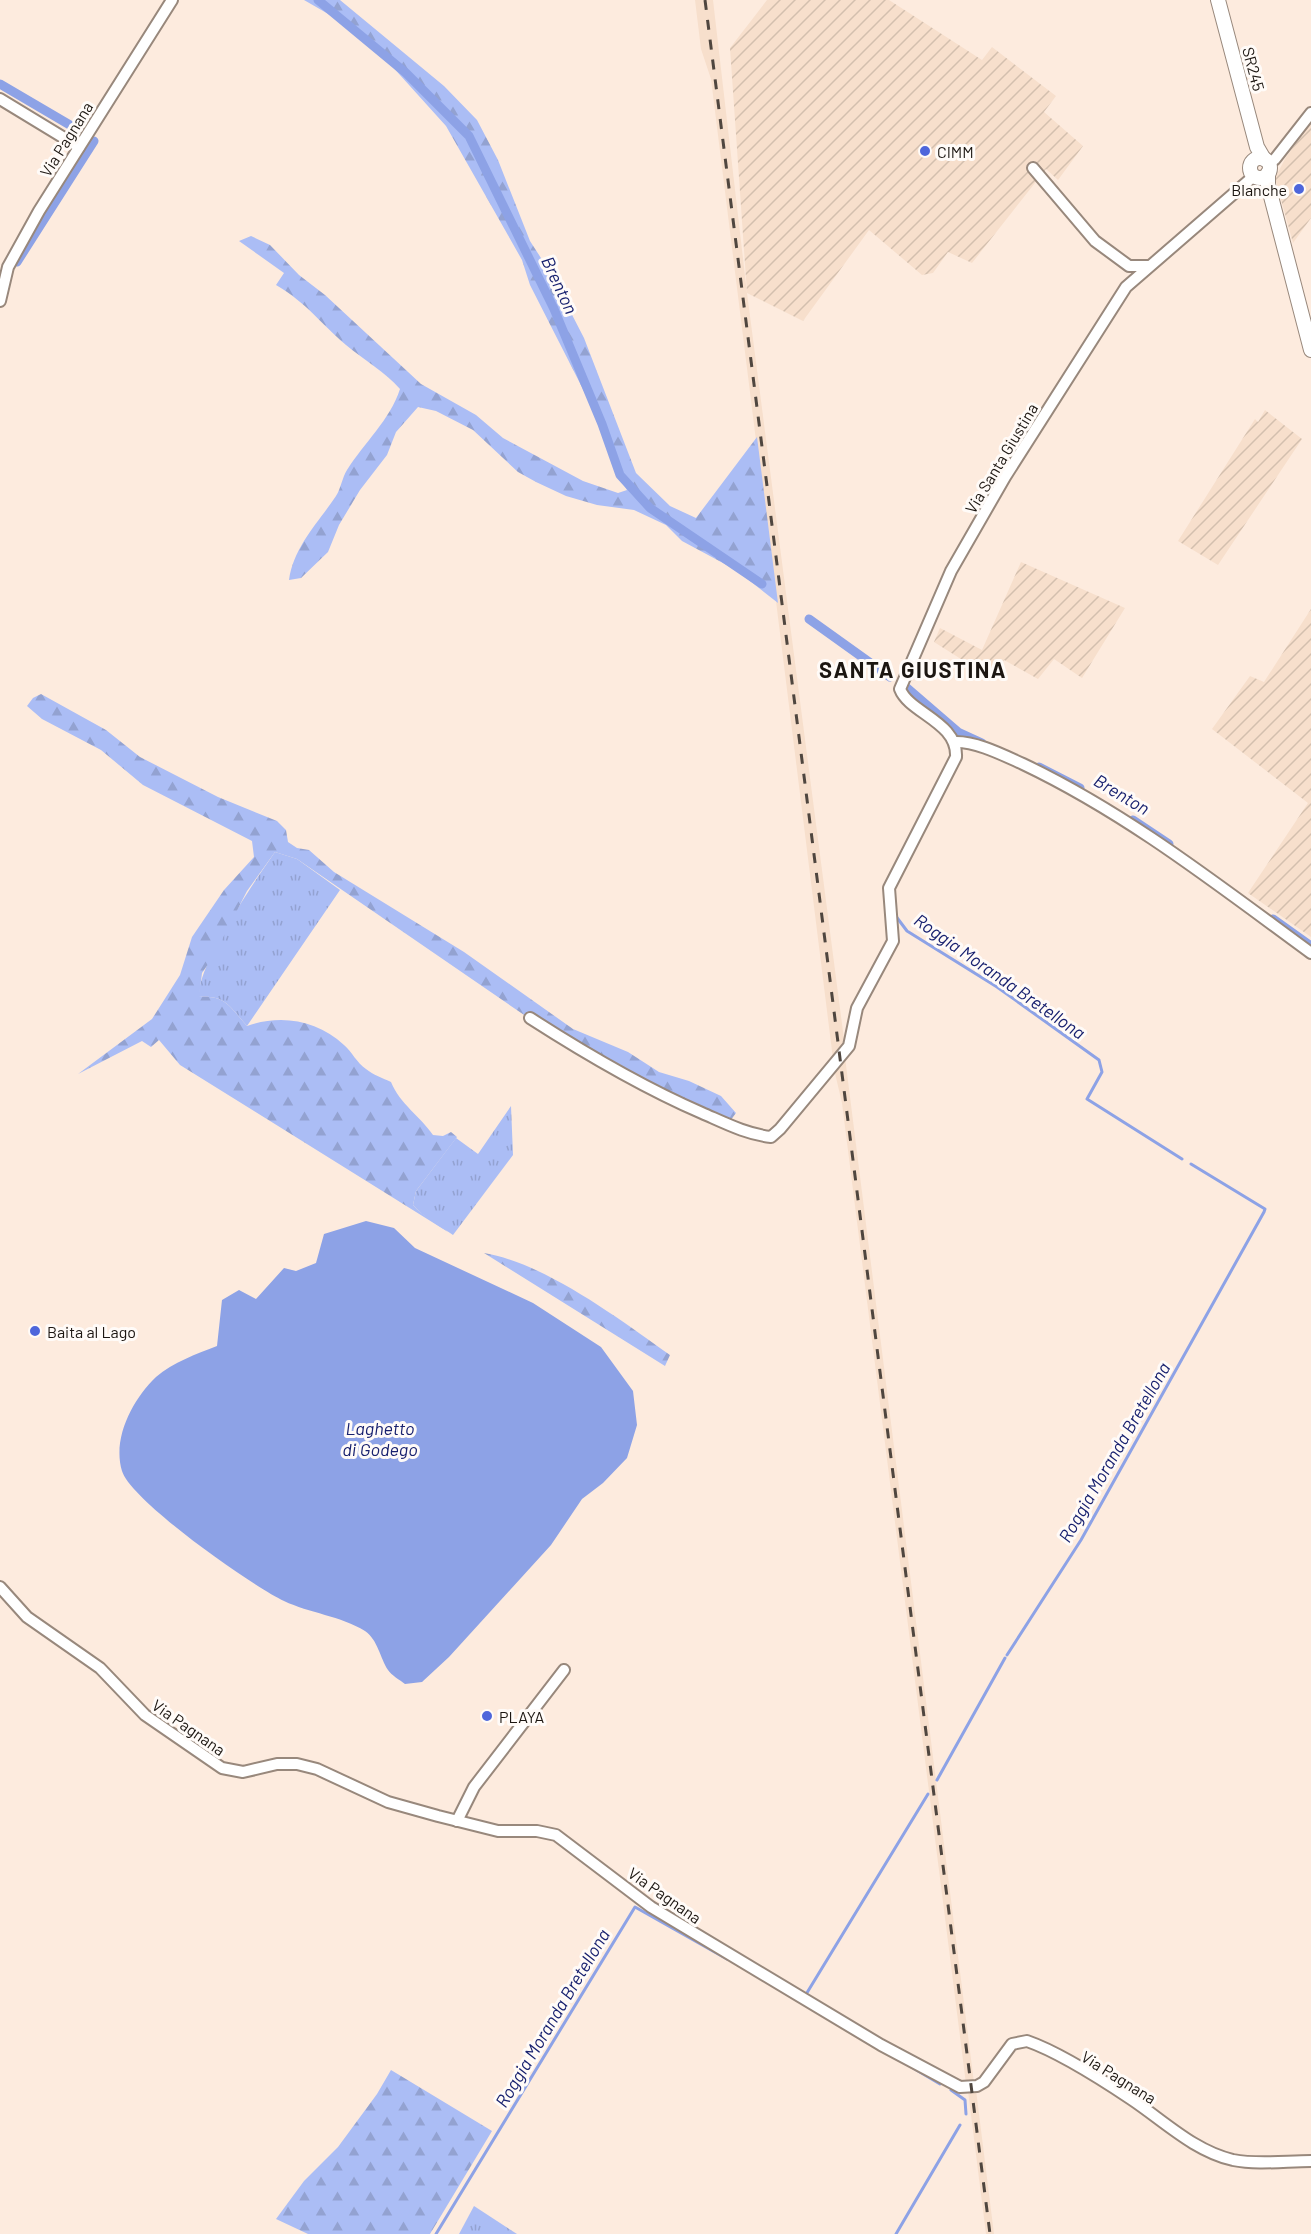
<svg xmlns="http://www.w3.org/2000/svg" width="1311" height="2234" font-family="Barlow,sans-serif">
<style>
.built{fill:#f7dfcc}
.industrial{fill:url(#industrial-furrows)}
.grass{fill:url(#grass-tufts)}
.forest{fill:url(#forest-firs)}
.water{fill:#8da2e6}
.lines{fill:none;stroke-linecap:round;stroke-linejoin:round}
.stream{stroke:#8da2e6;stroke-width:3}
.canal{stroke:#8da2e6;stroke-width:9}
.minor-casing{stroke:#98887c;stroke-width:14}
.major-casing{stroke:#98887c;stroke-width:16}
.minor{stroke:#fff;stroke-width:10}
.major{stroke:#fff;stroke-width:14}
.rail{stroke:#4f463f;stroke-width:3;stroke-dasharray:10 10;stroke-linecap:butt}
.poi-dot{fill:#4e66db;stroke:#fffbf8;stroke-width:2}
.labels{text-anchor:middle;dominant-baseline:central;stroke-width:6;stroke-linejoin:round;paint-order:stroke}
.street-label{font-size:16px;fill:#1c1611;stroke:#fffbf8}
.poi-label{font-size:16px;fill:#1c1611;stroke:#fffbf8;text-anchor:start}
.water-label{font-size:18px;font-style:italic;fill:#18216f;stroke:#fffbf8}
.district-label{font-size:22px;font-weight:bold;letter-spacing:1.5px;fill:#1c1611;stroke:#fffbf8}
</style>
<defs>
<pattern id="industrial-furrows" width="10" height="10" patternUnits="userSpaceOnUse" patternTransform="scale(1.5)"><rect width="10" height="10" fill="#f7dfcc"/><path d="M-1 1l2-2M0 10L10 0M9 11l2-2" fill="none" stroke="#d3bfae"/></pattern>
<pattern id="grass-tufts" width="24" height="20" patternUnits="userSpaceOnUse" patternTransform="scale(1.5)"><rect width="24" height="20" fill="#abbdf5"/><path d="M3 7l-1-3M5 7V3M7 7l1-3M15 17l-1-3M17 17v-4M19 17l1-3" fill="none" stroke="#93a2d1"/></pattern>
<pattern id="forest-firs" width="22" height="20" patternUnits="userSpaceOnUse" patternTransform="scale(1.5)"><rect width="22" height="20" fill="#abbdf5"/><path d="M5 1l3.5 6h-7zM16 11l3.5 6h-7z" fill="#93a2d1"/></pattern>
</defs>
<rect width="100%" height="100%" fill="#fdebde"/>
<!-- built -->
<g class="built">
<polygon points="695,0 713,0 747,293 845,1047 833,1059 711,79 701,49"/>
<polygon points="845,1057 974,2083 966,2084 842,1103 834,1069"/>
<polygon points="976,2090 994,2234 986,2234 968,2091"/>
</g>
<!-- industrial -->
<g class="industrial">
<polygon points="767,0 889,0 982,60 992,47 1056,96 1044,112 1083,146 1058,180 1046,169 972,263 948,252 933,273 922,275 869,230 803,321 747,293 730,48"/>
<polygon points="1311,123 1311,218 1293,243 1275,178 1286,157"/>
<polygon points="1265,410 1302,439 1218,565 1178,541 1255,419 1258,422"/>
<polygon points="1021,562 1125,608 1082,678 1054,659 1038,679 1004,660 991,678 934,642 940,628 982,650"/>
<polygon points="1311,609 1311,937 1248,893 1308,803 1212,729 1250,676 1264,682"/>
</g>
<!-- grass -->
<g class="grass">
<path d="M275,852l22,7 43,31 -93,136c-17,-19 -21,-31 -48,-29 -3,-30 57,-118 76,-145z"/>
<path d="M511,1106l2,49 -60,80c-12,-8 -31,-19 -40,-30l3,-14 40,-53 22,16z"/>
<polygon points="474,2206 517,2234 459,2234"/>
</g>
<!-- forest -->
<g class="forest">
<path d="M304,0h36l104,86 33,34 21,40 32,81 20,31 34,66 52,135 34,33 26,12 61,-81 21,166 -42,-33 -54,-29 -16,-16 -32,-15 -37,-5 -31,-9 -30,-14 -18,-10 -45,-42 -37,-19 -18,-4 -22,25 -9,23 -27,35 -21,35 -11,27 -27,26 -12,2c5,-34 29,-57 47,-84 5,-8 6,-18 11,-26 17,-27 43,-50 53,-81 -15,-17 -36,-29 -54,-44 -27,-23 -38,-41 -70,-60l8,-12 -45,-32 12,-5 19,9 29,30 26,20 96,89 55,31 27,23 80,43 35,12 9,-3 -9,-15 -30,-76 -58,-114 -8,-25 -76,-134 -83,-92z"/>
<path d="M41,694l65,36 34,27 78,40 59,24 9,9 2,12 9,6 12,2 25,22 130,80 109,77 55,23 31,20 30,9 32,15 15,17 -9,12 -67,-34 -39,-26 -9,-4h-16l-62,-48 -4,6 -233,-160 -22,-7 -28,39 -34,66 -11,16 -3,24c27,-2 31,10 48,29 34,-12 70,-6 97,19 8,7 13,18 22,24 7,6 17,9 25,13 9,22 29,34 42,53l10,1 8,-4 6,5 -41,54 -3,14c10,12 24,16 35,27l-32,-20 -236,-147 -21,-25 -8,7 -9,-6 -64,33 74,-55 28,-44 12,-38 32,-47 30,-33 -2,-16 -109,-56 -42,-35 -59,-31 -15,-13 6,-8z"/>
<path d="M484,1253c61,10 135,66 186,102l-5,11z"/>
<polygon points="391,2070 492,2131 430,2234 308,2234 276,2219 304,2181 338,2147 377,2094"/>
</g>
<!-- water -->
<path class="water" d="M366,1221l28,7 21,20 118,55 68,44 32,44 4,34 -10,33 -24,25 -21,16 -31,46 -102,112 -27,25 -17,2c-5,-4 -14,-9 -17,-14 -8,-12 -10,-30 -23,-39 -24,-15 -56,-18 -81,-30 -32,-15 -153,-100 -162,-130 -10,-33 11,-72 34,-94 17,-15 41,-23 61,-31l5,-46 17,-10 17,9 28,-31 12,3 20,-8 8,-29z"/>
<g class="lines">
<!-- stream -->
<g class="stream">
<polyline points="895,915 907,931 997,987 1099,1060 1102,1072 1087,1099 1182,1159"/>
<polyline points="1007,1655 1081,1540 1264,1212 1265,1209 1191,1164"/>
<polyline points="937,1780 1005,1658"/>
<polyline points="805,1996 928,1794"/>
<polyline points="903,2062 940,2084"/>
<polyline points="951,2090 965,2100 966,2114"/>
<polyline points="436,2234 635,1907 727,1959"/>
<polyline points="896,2234 960,2125"/>
</g>
<!-- canal -->
<g class="canal">
<polyline points="318,0 406,73 469,136 554,309 602,424 620,475 650,508 762,584"/>
<polyline points="0,84 75,128"/>
<polyline points="17,262 94,141"/>
<polyline points="809,619 890,677"/>
<polyline points="907,688 958,732 982,743"/>
<polyline points="1039,767 1080,788"/>
<polyline points="1133,820 1169,844"/>
<polyline points="1273,919 1311,946"/>
</g>
<!-- minor casing -->
<g class="minor-casing">
<g id="minor">
<polyline points="0,99 79,147"/>
<polyline points="1269,164 1275,159 1311,113"/>
<polyline points="1033,168 1095,241 1129,266 1149,266"/>
<polyline points="0,301 8,267 39,211 172,0"/>
<path d="M954,742c22,-1 49,13 69,22 105,50 195,121 288,189"/>
<path d="M530,1018c56,36 112,69 172,95 23,10 44,21 69,24l9,-8 69,-83 8,-38 36,-67 -4,-53 67,-131c2,-35 -47,-44 -56,-68l51,-118 54,-94 121,-190 128,-111"/>
<path d="M0,1587l27,30 73,51 45,47 77,53 21,4 34,-8h20l20,5 71,33 50,14 60,15h39l19,4 95,72 230,138 79,42 17,-1 7,-4 28,-38 15,-3c29,10 77,40 104,58 33,22 63,52 102,61 25,5 53,1 78,1"/>
<polyline points="457,1821 474,1787 564,1670"/>
</g>
</g>
<!-- major casing -->
<g class="major-casing">
<g id="major">
<polyline points="1218,0 1257,147 1264,159"/>
<circle cx="1260" cy="168" r="10"/>
<polyline points="1268,173 1268,185 1311,350"/>
</g>
</g>
<!-- minor -->
<use href="#minor" class="minor"/>
<!-- major -->
<use href="#major" class="major"/>
<!-- rail -->
<polyline class="rail" points="705,0 990,2234"/>
</g>
<!-- markers -->
<g class="poi-dot">
<circle cx="925" cy="151" r="6"/>
<circle cx="1299" cy="189" r="6"/>
<circle cx="35" cy="1331" r="6"/>
<circle cx="487" cy="1716" r="6"/>
</g>
<g class="labels">
<!-- street labels -->
<g class="street-label">
<text transform="translate(1254 69) rotate(75)">SR245</text>
<text transform="translate(66 139) rotate(-58)">Via Pagnana</text>
<text transform="translate(1001 458) rotate(-59)">Via Santa Giustina</text>
<text transform="translate(189 1727) rotate(35)">Via Pagnana</text>
<text transform="translate(665 1895) rotate(35)">Via Pagnana</text>
<text transform="translate(1119 2077) rotate(32)">Via Pagnana</text>
</g>
<!-- poi labels -->
<g class="poi-label">
<text x="937" y="151">CIMM</text>
<text x="1287" y="189" text-anchor="end">Blanche</text>
<text x="47" y="1331">Baita al Lago</text>
<text x="499" y="1716">PLAYA</text>
</g>
<!-- water labels -->
<g class="water-label">
<text transform="translate(560 285) rotate(65)">Brenton</text>
<text transform="translate(1122 794) rotate(31)">Brenton</text>
<text transform="translate(1000 976) rotate(35)">Roggia Moranda Bretellona</text>
<text x="380" y="1428">Laghetto<tspan x="380" dy="21">di Godego</tspan></text>
<text transform="translate(1114 1452) rotate(-60)">Roggia Moranda Bretellona</text>
<text transform="translate(552 2018) rotate(-59)">Roggia Moranda Bretellona</text>
</g>
<!-- district labels -->
<g class="district-label">
<text x="913" y="669">SANTA GIUSTINA</text>
</g>
</g>
</svg>
